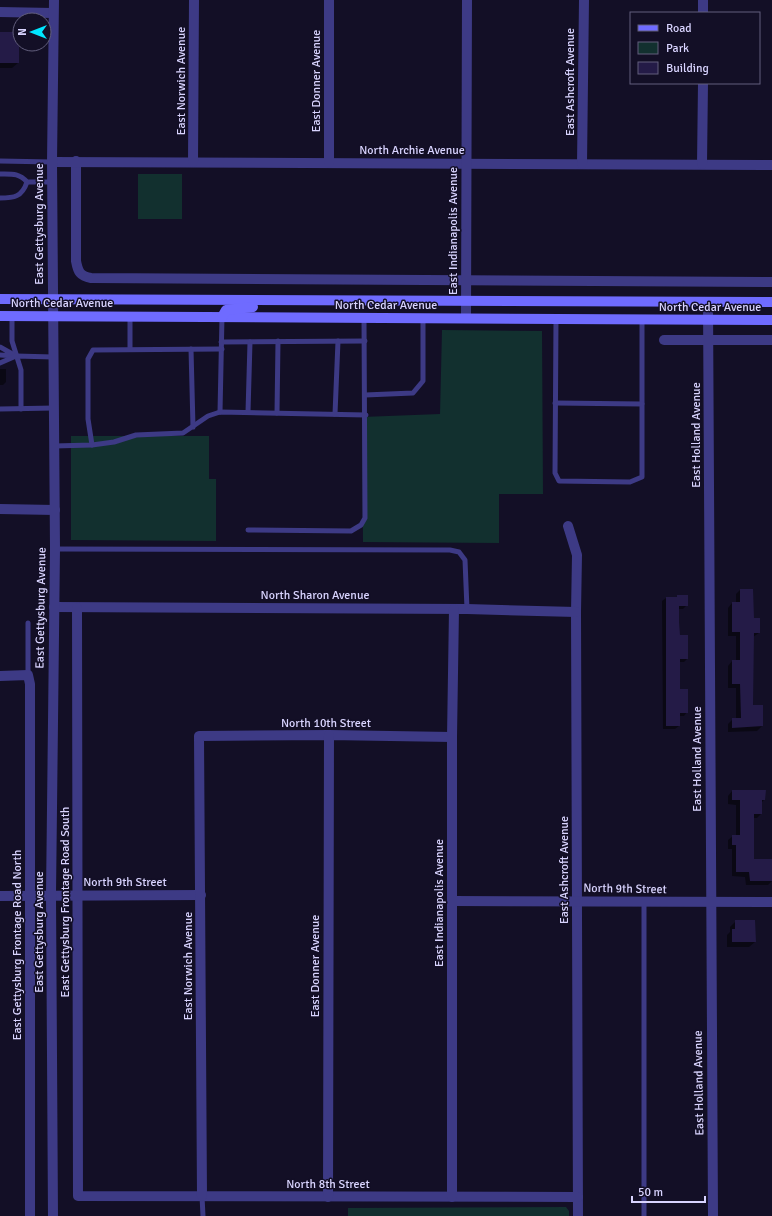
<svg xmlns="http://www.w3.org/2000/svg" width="772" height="1216" font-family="Signika,sans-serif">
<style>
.green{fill:#12302f}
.shadow{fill:#0007}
.building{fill:#241b47}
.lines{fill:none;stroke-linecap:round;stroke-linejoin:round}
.service{stroke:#3d3a85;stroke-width:5}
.minor{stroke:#3d3a85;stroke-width:10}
.tertiary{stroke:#3d3a85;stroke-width:10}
.secondary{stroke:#6f6bff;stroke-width:10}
.labels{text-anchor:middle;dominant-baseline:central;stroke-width:3;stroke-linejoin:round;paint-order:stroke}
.street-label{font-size:12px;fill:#d9d4ff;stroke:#130f26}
</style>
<rect width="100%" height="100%" fill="#130f26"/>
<!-- green -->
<g class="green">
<rect x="138" y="174" width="44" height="45"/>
<polygon points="442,330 542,331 543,494 499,494 499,543 363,542 362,417 440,414"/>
<polygon points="71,436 209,436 209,479 216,479 216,541 71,540"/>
<polygon points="566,1207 569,1211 569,1216 348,1216 348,1208"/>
</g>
<!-- shadow -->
<g class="shadow">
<polygon points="0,33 18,63 12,68 0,68"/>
<polygon points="0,369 6,369 6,382 3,385 0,385"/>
<polygon points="740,590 759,633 753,637 752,706 762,726 757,731 728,732 728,724 733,719 736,719 736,688 728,688 728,666 732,661 736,661 736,636 728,636 728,608 732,603 736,603 736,594"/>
<polygon points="687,596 687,605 683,609 678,609 679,636 687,659 684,662 679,662 679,690 687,712 684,716 679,716 679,726 675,729 663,729 662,601 666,598"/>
<polygon points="732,791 765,791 764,800 761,803 761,814 757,818 753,818 753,860 772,860 772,881 768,885 746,885 745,877 732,876 732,849 728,849 728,840 733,836 736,836 736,805 728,804 728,796"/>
<polygon points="736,921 755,942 749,947 727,947 727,935 730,932 730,927"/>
</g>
<!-- building -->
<g class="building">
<rect x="0" y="32" width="19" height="31"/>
<polygon points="740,589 753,589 754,618 760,618 760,633 754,633 753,705 763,705 763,726 732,728 732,718 741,718 740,684 732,684 732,660 740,660 740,632 732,632 732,602 740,602"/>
<polygon points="677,595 688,595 688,606 679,606 679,622 680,635 688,635 688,659 680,659 680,689 688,689 688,713 680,713 680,726 666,726 666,597 677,597"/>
<polygon points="732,790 766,790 765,800 762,800 762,814 754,814 754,859 772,859 772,881 750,881 749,872 736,872 736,845 732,845 732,835 740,835 740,800 732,800"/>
<polygon points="735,920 755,920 756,942 732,942 732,929 735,929"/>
</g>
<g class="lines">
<!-- service -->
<g class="service">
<polyline points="0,161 52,162"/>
<path d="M0,174c12,0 19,-1 27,8h25"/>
<path d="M0,198c14,0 22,-1 27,-16"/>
<polyline points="12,316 12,341 21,370 21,409"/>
<polyline points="556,319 555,473 559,481 630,482 642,477 642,319"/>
<polyline points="221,342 365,341"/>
<polyline points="0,347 16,356 0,355"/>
<polyline points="130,349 130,316"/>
<polyline points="191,349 193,427"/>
<polyline points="0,363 16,356 53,357"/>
<polyline points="365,395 413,393 423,381 423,318"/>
<polyline points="555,403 642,404"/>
<polyline points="0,409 54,408"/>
<polyline points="220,412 222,317"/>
<polyline points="248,412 250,342"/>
<polyline points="277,413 278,341"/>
<polyline points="335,414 338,341"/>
<polyline points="92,445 88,419 88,359 93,350 222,349"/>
<polyline points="54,446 92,445 114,442 136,435 183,433 208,416 220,412 366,415"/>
<polyline points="248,530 351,531 361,525 365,518 364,318"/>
<polyline points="55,549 450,550 459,552 465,560 467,609"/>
<polyline points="28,623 28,675"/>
<polyline points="644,903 644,1216"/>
<polyline points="202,1196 203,1216"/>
</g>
<!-- minor -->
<g class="minor">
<polyline points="0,12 53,13"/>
<polyline points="703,13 703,0"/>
<path d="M76,161v100c2,11 4,15 15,17l681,4"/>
<polyline points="52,162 772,165"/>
<polyline points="193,162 194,0"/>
<polyline points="329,163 329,0"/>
<polyline points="582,164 584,0"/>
<polyline points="702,164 703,83"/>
<polyline points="708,302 713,1216"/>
<polyline points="466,318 467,0"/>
<polyline points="664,340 772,340"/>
<polyline points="0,509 55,510"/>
<polyline points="568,526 577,555 576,612 578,1216"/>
<polyline points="54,607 467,609 576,612"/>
<polyline points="77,608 78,1196 578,1197"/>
<polyline points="0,676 28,675 30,684 30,1216"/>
<polyline points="0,896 201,895"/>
<polyline points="453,901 772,902"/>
<polyline points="202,1196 199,736 329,735 452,737"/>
<polyline points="328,1197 329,735"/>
<polyline points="452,1197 452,737 454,609"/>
</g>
<!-- tertiary -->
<polyline class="tertiary" points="53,1216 51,895 55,549 52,162 54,0"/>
<!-- secondary -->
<g class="secondary">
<polyline points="0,299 772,302"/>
<polyline points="0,316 772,320"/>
<polyline points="222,317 226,310 253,307"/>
</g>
</g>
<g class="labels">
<!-- street labels -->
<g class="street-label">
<text transform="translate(181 81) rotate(-90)">East Norwich Avenue</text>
<text transform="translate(316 81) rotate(-90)">East Donner Avenue</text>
<text transform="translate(570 82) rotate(-90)">East Ashcroft Avenue</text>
<text x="412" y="150">North Archie Avenue</text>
<text transform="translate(39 224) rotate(-90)">East Gettysburg Avenue</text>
<text transform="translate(453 231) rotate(-90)">East Indianapolis Avenue</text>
<text x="62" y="303">North Cedar Avenue</text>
<text x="386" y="305">North Cedar Avenue</text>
<text x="710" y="307">North Cedar Avenue</text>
<text transform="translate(696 435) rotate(-90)">East Holland Avenue</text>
<text x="315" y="595">North Sharon Avenue</text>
<text transform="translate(41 608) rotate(-89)">East Gettysburg Avenue</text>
<text x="326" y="723">North 10th Street</text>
<text transform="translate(697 759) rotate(-90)">East Holland Avenue</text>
<text transform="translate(564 870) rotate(-90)">East Ashcroft Avenue</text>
<text x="125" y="882">North 9th Street</text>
<text transform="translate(625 889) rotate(1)">North 9th Street</text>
<text transform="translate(65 902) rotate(-90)">East Gettysburg Frontage Road South</text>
<text transform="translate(439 903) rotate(-90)">East Indianapolis Avenue</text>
<text transform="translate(39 932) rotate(-90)">East Gettysburg Avenue</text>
<text transform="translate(17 945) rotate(-90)">East Gettysburg Frontage Road North</text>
<text transform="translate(188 966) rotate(-90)">East Norwich Avenue</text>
<text transform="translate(315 966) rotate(-90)">East Donner Avenue</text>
<text transform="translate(699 1083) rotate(-91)">East Holland Avenue</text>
<text x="328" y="1184">North 8th Street</text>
</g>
</g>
<!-- legend -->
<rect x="630" y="12" width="130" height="72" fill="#130f26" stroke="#625e7d"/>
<rect x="638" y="25" width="20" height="6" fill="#6f6bff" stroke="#625e7d"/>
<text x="666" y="32" font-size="12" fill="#d9d4ff">Road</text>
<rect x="638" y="42" width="20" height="12" fill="#12302f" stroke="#625e7d"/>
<text x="666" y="52" font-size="12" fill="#d9d4ff">Park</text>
<rect x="638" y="62" width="20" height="12" fill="#241b47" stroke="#625e7d"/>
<text x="666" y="72" font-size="12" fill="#d9d4ff">Building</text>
<!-- north arrow -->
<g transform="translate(32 32) rotate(270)"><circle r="19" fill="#130f26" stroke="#625e7d"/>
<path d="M0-3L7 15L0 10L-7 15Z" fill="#00e5ff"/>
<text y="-6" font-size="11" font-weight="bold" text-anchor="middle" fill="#d9d4ff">N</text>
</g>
<!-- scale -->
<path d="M632 1196v6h73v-6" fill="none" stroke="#d9d4ff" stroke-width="2"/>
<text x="638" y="1196" font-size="12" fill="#d9d4ff" stroke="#130f26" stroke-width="3" paint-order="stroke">50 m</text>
</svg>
